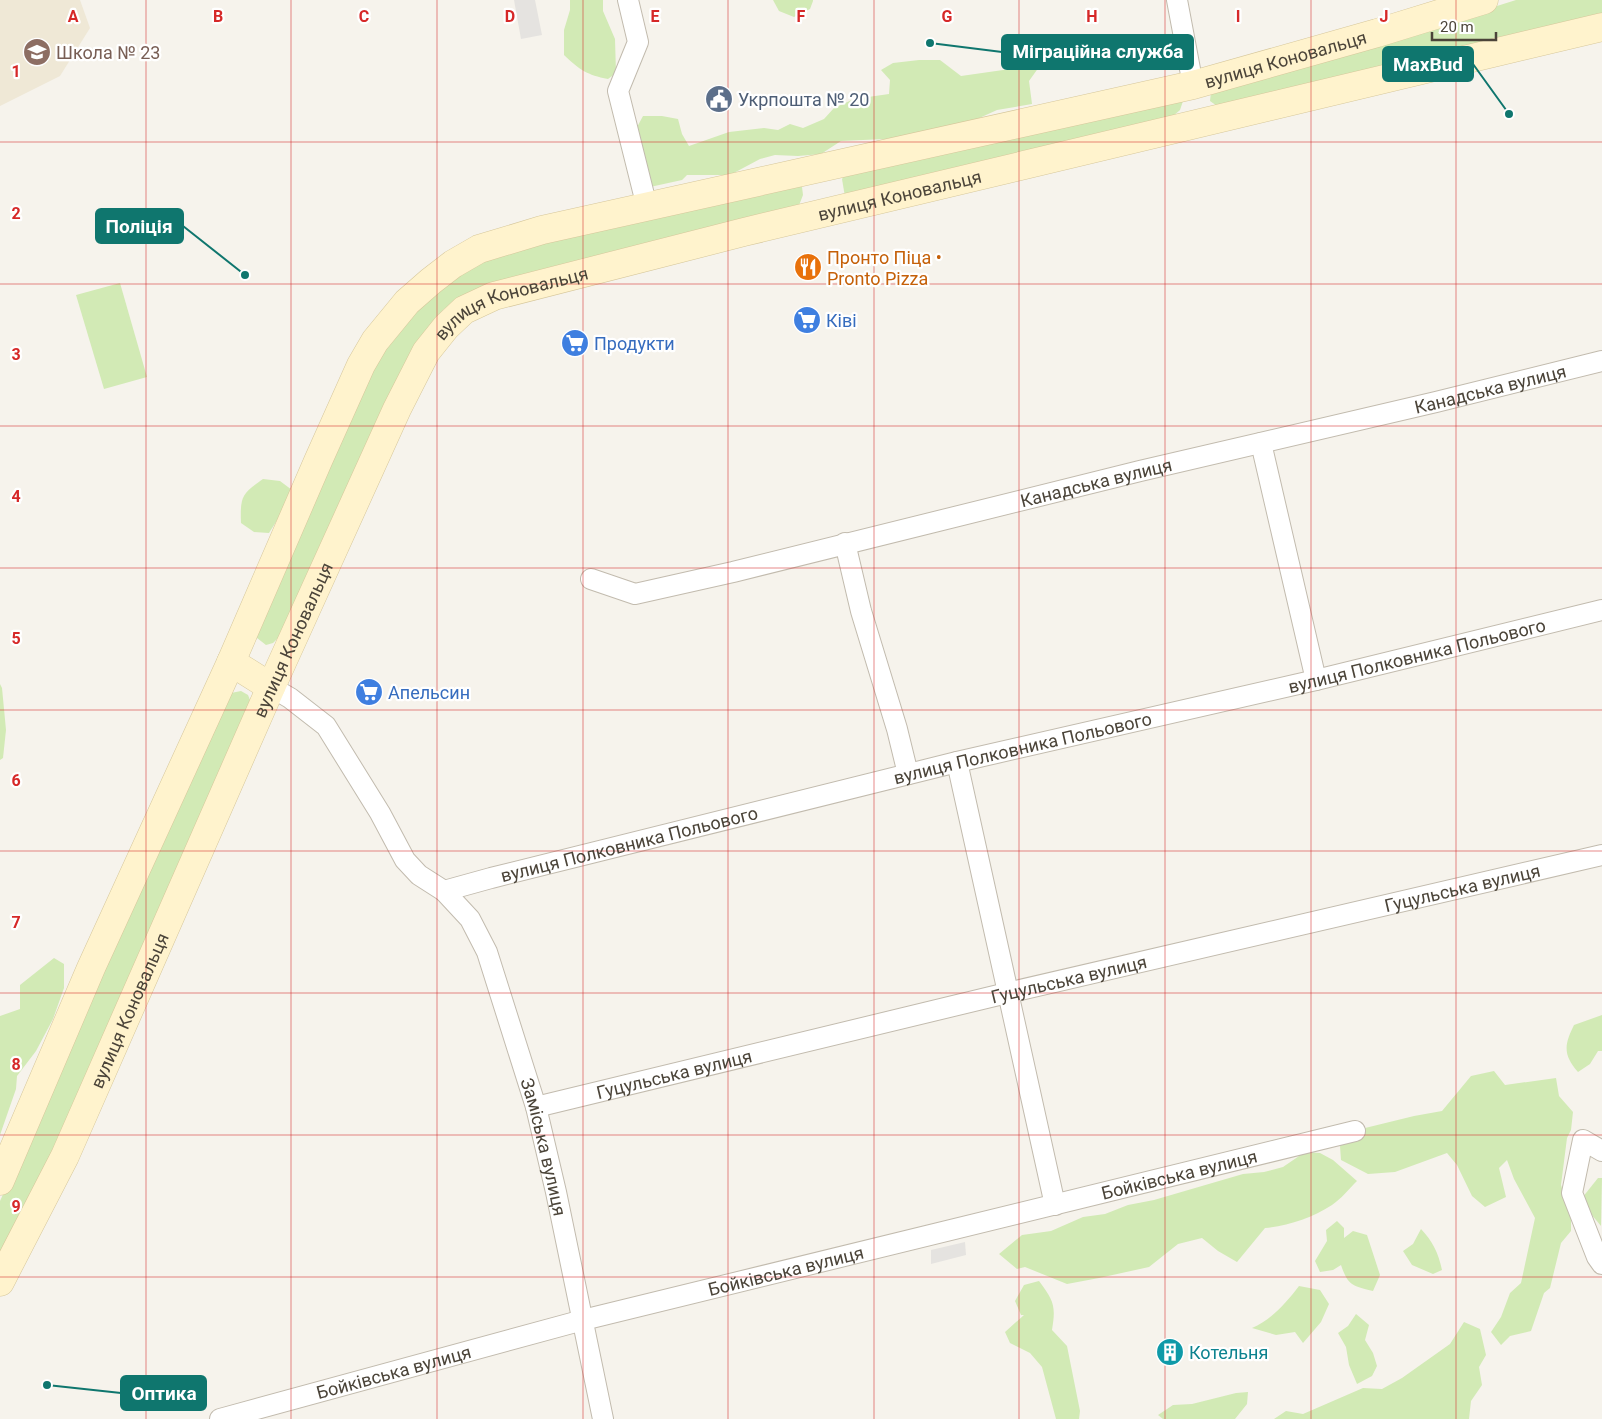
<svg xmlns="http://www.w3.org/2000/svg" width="1602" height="1419" font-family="Roboto,sans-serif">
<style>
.education{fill:#efe8d6}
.green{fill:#d2eab5}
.parking{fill:#e5e3e0}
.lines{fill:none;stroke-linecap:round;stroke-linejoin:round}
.minor-casing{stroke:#c2bbae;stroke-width:22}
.secondary-casing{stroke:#d6c79b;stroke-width:29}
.minor{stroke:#fff;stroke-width:20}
.secondary{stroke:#fff3cd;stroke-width:28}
.grid{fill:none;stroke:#d62828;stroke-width:1;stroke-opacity:0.55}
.labels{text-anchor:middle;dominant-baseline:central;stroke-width:4.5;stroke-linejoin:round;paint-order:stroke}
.education-label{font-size:18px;fill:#785e54;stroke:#fff;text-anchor:start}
.street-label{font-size:18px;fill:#4b4439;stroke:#fff}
.service-label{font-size:18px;fill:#4e5e75;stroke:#fff;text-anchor:start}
.food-label{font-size:18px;fill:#c56008;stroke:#fff;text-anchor:start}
.shop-label{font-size:18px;fill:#366cbe;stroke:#fff;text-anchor:start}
.culture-label{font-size:18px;fill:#0d838f;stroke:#fff;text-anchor:start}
.grid-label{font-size:16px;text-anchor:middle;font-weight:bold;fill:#d62828;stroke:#fff;stroke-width:4.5;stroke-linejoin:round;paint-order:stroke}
.leader{fill:none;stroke:#0f766e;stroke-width:2}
.callout-dot{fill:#0f766e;stroke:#fff;stroke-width:2}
.callout{fill:#0f766e;stroke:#0f766e;stroke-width:2}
.callout-label{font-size:19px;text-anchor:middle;font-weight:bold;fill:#fff}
</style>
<rect width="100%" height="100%" fill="#f6f3ec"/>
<!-- education -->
<polygon class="education" points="0,0 80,0 90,28 60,76 0,106"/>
<!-- green -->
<g class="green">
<path d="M570,0h33v11l12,28 1,34 -8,6c-21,-4 -28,-9 -44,-24v-25l6,-20z"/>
<polygon points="773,0 813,0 813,1 810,9 794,17 779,11"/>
<polygon points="1516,0 1602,0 1602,23 1217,106 1210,101 1211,92 1370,46"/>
<polygon points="1040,58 1039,67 1029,81 1032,104 997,110 975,120 907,138 841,141 821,154 798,156 775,155 760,159 730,175 687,175 682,180 650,187 636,129 643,116 662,116 678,119 682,134 689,146 729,132 764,128 778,130 790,124 803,128 824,119 834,108 854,99 889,94 890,80 881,70 893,63 919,60 940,60 961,76 1010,69"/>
<polygon points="1178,97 1183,101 1180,110 1172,117 845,197 842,179 848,170"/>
<polygon points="794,185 802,187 803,195 798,208 466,296 444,309 436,318 279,637 273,643 266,645 257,638 254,629 372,366 404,318 460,273 510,249"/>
<polygon points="120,283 147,377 104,389 76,295"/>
<path d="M263,479l17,2 12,9 -11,24 -12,19 -15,-1 -13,-9c-1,-27 1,-29 22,-44z"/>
<polygon points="0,684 2,688 6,730 3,758 0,760"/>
<polygon points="241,691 248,695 250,700 248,708 70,1117 0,1257 0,1201 231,693"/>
<polygon points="54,958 64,964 64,988 53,1019 36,1051 17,1076 16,1089 0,1135 0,1016 20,1009 20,985"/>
<path d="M1602,1015v36h-4l-8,13 -12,8c-15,-17 -14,-27 -4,-47z"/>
<polygon points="1494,1071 1505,1085 1556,1078 1559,1096 1573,1112 1571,1130 1567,1138 1561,1185 1571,1216 1571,1231 1561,1243 1550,1288 1544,1293 1531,1331 1510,1336 1501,1345 1491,1332 1501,1317 1510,1293 1521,1283 1535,1218 1514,1179 1507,1160 1499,1168 1506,1197 1485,1207 1472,1196 1457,1165 1447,1153 1395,1172 1368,1174 1341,1160 1340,1146 1361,1129 1414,1116 1442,1111 1471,1076"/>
<path d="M1305,1152l15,1 13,7 24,21c-8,8 -16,18 -25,24 -20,13 -44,21 -67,23l-28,34 -19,-11 -16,-13 -24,6 -29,23 -50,11 -32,6 -42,-17 -8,2 -18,-15 23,-19 29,-4 32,-14 22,-3 23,-9 26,-5 89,-26 21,-2 19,-5z"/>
<polygon points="1598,1178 1602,1178 1601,1226 1591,1214 1582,1198"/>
<path d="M1337,1221l7,7v10l9,-7 14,4 13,40 -7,16c-20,-5 -25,-5 -32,-26l-8,5 -13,2 -5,-11 12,-20 -1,-11z"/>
<path d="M1421,1229c12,13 17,23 21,41l-9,4 -21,-9 -9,-14 10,-7z"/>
<path d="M1039,1281c15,20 17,25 13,49l15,16 13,65 -1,8h-23l-14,-52 -12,-14 -20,-10 -5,-11 19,-17h-3l-6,-14 9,-16z"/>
<path d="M1299,1286l21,4 9,14 -8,18 -18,21 -8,-11 -19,3 -24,-7c19,-8 34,-25 47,-42z"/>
<polygon points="1356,1314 1369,1325 1365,1340 1373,1353 1377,1366 1372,1376 1357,1384 1349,1365 1346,1347 1338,1333 1348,1326"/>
<polygon points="1464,1322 1480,1329 1486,1355 1479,1367 1482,1385 1471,1401 1469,1419 1274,1419 1286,1411 1303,1414 1363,1388 1382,1389 1402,1378 1450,1344"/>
<polygon points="1248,1392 1247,1404 1235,1419 1163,1419 1158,1415 1173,1405 1192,1404 1236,1393"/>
</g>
<!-- parking -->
<g class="parking">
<polygon points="514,0 535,0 542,35 521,39"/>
<polygon points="965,1242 966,1255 931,1264 931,1250"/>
</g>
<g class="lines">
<!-- minor casing -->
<g class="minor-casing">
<g id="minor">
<polyline points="628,0 638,42 618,91 647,207"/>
<polyline points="1177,0 1193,85"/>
<polyline points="1261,443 1316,680"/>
<polyline points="845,543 861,611 897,729 908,774"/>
<path id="s1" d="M591,579l44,15 98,-22 407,-101 296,-69 166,-41"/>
<path id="s2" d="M271,687l19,11 36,28 54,87 25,47 14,15 25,16 26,28 17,33 49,155 20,85 47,227"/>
<polyline points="957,762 1055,1205"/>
<path id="s3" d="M444,891l47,-13 466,-116 359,-82 286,-70"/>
<path id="s4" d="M536,1107l471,-114 595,-138"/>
<polyline points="1602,1151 1583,1140 1572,1193 1597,1257 1602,1264"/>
<path id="s5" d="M220,1419l363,-99 772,-189"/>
</g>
</g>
<!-- secondary casing -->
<g class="secondary-casing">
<g id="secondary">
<polyline points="231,662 271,687"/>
<path id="s6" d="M0,1181l91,-213 140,-306 87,-201 43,-96 14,-24 32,-39 24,-21 22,-17 26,-15 63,-19 651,-145 184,-52 107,-33"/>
<path id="s7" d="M0,1282l65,-126 206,-469 126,-278 29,-57 20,-25 18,-17 30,-14 250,-64 858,-205"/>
</g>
</g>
<!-- minor -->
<use href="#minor" class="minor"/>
<!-- secondary -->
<use href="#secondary" class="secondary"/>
</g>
<!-- grid -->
<path class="grid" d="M146,0v1419M291,0v1419M437,0v1419M583,0v1419M728,0v1419M874,0v1419M1019,0v1419M1165,0v1419M1311,0v1419M1456,0v1419M0,142h1602M0,284h1602M0,426h1602M0,568h1602M0,710h1602M0,851h1602M0,993h1602M0,1135h1602M0,1277h1602"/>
<!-- icons -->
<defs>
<g id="school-disc" transform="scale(1.4375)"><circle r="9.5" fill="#8d6e63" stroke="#fff"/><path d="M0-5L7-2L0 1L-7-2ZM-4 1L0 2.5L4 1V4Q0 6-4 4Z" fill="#fff"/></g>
<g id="civic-disc" transform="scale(1.4375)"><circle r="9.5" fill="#5c6f8a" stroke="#fff"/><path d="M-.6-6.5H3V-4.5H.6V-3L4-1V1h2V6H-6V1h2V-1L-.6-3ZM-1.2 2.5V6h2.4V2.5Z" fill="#fff"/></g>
<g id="restaurant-disc" transform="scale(1.4375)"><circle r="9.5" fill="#e8710a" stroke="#fff"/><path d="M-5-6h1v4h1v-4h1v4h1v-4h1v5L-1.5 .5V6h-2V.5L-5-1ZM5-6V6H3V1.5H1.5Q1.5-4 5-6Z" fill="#fff"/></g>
<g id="supermarket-disc" transform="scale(1.4375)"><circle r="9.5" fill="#3f7fe0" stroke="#fff"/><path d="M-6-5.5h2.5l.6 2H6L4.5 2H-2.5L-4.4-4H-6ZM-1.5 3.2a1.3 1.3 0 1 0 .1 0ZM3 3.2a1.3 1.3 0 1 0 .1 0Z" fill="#fff"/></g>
<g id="building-disc" transform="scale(1.4375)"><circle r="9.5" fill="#0f9aa8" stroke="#fff"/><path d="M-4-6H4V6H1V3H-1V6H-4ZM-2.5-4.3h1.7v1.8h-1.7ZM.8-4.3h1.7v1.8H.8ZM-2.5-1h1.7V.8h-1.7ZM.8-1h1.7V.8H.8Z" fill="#fff"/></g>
</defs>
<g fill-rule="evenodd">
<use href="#school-disc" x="37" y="52"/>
<use href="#civic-disc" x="719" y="99"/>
<use href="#restaurant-disc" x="808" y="267"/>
<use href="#supermarket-disc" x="807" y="320"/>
<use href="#supermarket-disc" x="575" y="343"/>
<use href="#supermarket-disc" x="369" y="692"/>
<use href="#building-disc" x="1170" y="1352"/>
</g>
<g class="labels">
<!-- education labels -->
<g class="education-label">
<text x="56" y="52">Школа № 23</text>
</g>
<!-- street labels -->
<g class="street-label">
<text stroke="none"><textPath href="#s6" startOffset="1889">вулиця Коновальця</textPath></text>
<text stroke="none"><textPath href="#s7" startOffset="1531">вулиця Коновальця</textPath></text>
<text stroke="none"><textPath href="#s7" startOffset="1126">вулиця Коновальця</textPath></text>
<text stroke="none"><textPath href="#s1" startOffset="926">Канадська вулиця</textPath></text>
<text stroke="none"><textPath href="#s1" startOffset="521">Канадська вулиця</textPath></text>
<text stroke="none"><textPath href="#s7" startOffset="706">вулиця Коновальця</textPath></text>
<text stroke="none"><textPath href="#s3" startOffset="1001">вулиця Полковника Польового</textPath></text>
<text stroke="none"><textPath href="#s3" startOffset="596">вулиця Полковника Польового</textPath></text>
<text stroke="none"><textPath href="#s3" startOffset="191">вулиця Полковника Польового</textPath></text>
<text stroke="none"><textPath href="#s4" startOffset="952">Гуцульська вулиця</textPath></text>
<text stroke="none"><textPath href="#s4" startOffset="548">Гуцульська вулиця</textPath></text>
<text stroke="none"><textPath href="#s7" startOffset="301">вулиця Коновальця</textPath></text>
<text stroke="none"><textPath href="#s4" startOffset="142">Гуцульська вулиця</textPath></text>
<text stroke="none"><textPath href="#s2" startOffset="552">Заміська вулиця</textPath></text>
<text stroke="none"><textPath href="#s5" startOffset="990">Бойківська вулиця</textPath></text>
<text stroke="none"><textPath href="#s5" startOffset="585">Бойківська вулиця</textPath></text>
<text stroke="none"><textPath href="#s5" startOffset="180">Бойківська вулиця</textPath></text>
</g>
<!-- service labels -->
<g class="service-label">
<text x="738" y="99">Укрпошта № 20</text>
</g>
<!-- food labels -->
<g class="food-label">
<text x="827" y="257">Пронто Піца •<tspan x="827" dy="21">Pronto Pizza</tspan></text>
</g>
<!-- shop labels -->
<g class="shop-label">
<text x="826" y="320">Ківі</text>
<text x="594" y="343">Продукти</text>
<text x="388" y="692">Апельсин</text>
</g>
<!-- culture labels -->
<g class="culture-label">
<text x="1189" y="1352">Котельня</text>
</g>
</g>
<g class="grid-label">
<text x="73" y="22">A</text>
<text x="218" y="22">B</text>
<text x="364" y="22">C</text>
<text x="510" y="22">D</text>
<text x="655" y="22">E</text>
<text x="801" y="22">F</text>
<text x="947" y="22">G</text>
<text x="1092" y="22">H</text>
<text x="1238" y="22">I</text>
<text x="1384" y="22">J</text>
<text x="16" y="77">1</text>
<text x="16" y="219">2</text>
<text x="16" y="360">3</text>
<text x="16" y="502">4</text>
<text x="16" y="644">5</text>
<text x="16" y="786">6</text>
<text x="16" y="928">7</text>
<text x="16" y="1070">8</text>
<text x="16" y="1212">9</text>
</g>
<!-- callouts -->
<path class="leader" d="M930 43L1002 52M1509 114L1473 64M245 275L183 226M47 1385L121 1393"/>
<g class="callout-dot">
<circle cx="930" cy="43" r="5"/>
<circle cx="1509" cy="114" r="5"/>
<circle cx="245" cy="275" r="5"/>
<circle cx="47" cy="1385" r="5"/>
</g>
<g class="callout">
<rect x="1002" y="35" width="191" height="34" rx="5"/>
<rect x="1383" y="47" width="90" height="34" rx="5"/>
<rect x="96" y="209" width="87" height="34" rx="5"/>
<rect x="121" y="1376" width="85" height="34" rx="5"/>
</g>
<g class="callout-label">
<text x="1098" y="58">Міграційна служба</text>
<text x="1428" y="71">MaxBud</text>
<text x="139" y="233">Поліція</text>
<text x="164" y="1400">Оптика</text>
</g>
<!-- scale -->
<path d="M1432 32v8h64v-8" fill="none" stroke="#4b4439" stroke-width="2.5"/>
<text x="1440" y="32" font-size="15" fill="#4b4439" stroke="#ffffff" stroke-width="4" paint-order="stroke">20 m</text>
</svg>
